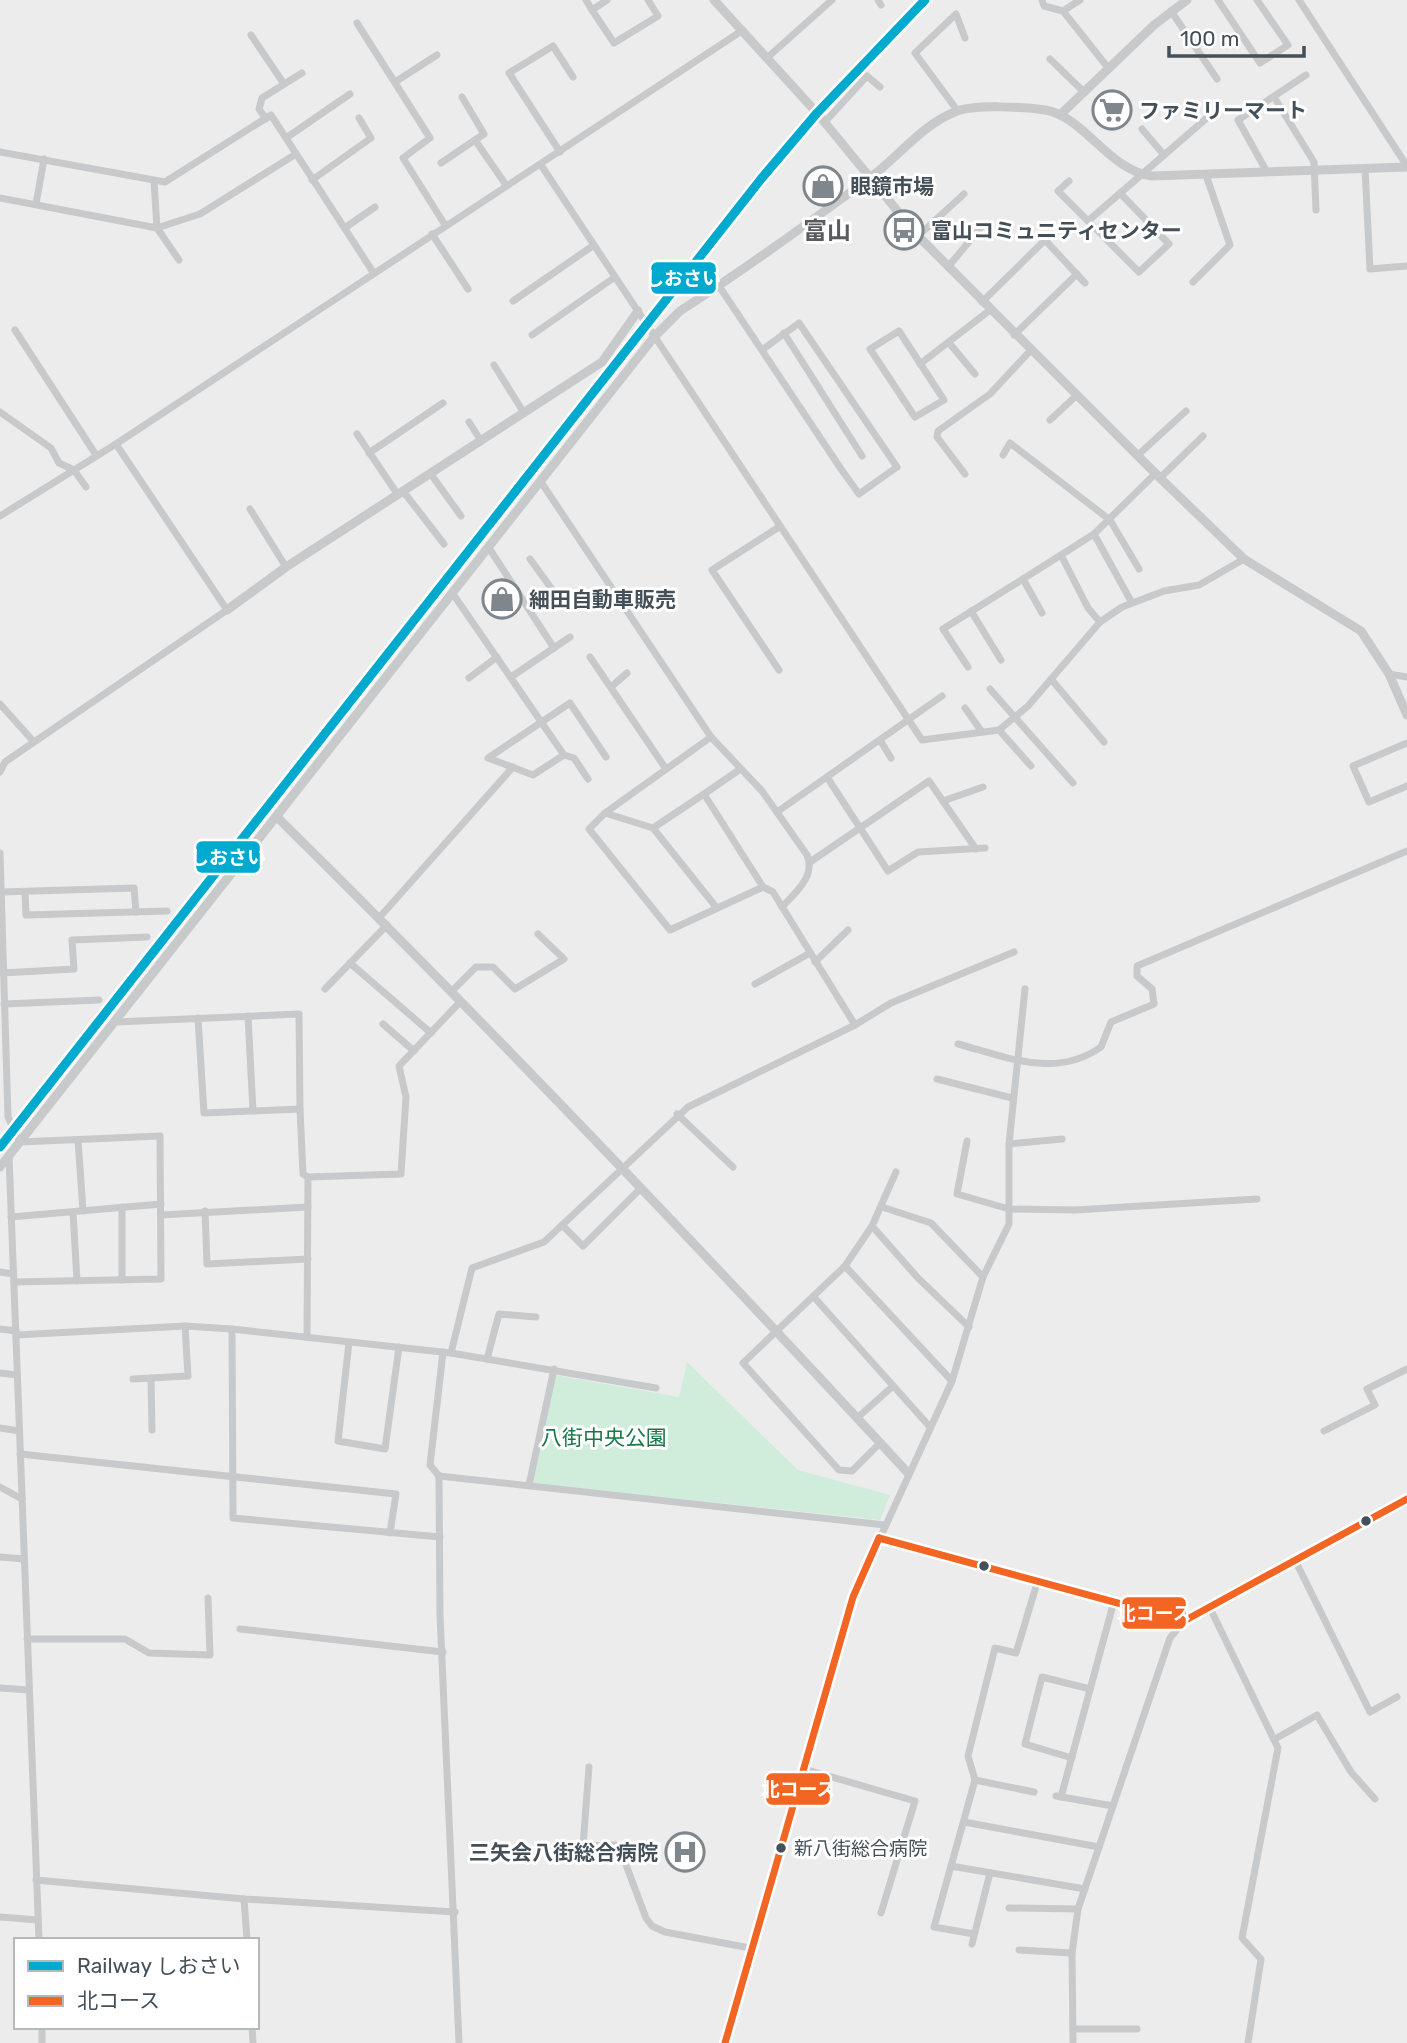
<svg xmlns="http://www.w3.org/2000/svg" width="1407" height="2043" font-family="Rubik,'Noto Sans JP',sans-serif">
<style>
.green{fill:#d0eddb}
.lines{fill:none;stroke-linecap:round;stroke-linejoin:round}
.minor{stroke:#c7c9cb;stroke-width:7}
.tertiary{stroke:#c7c9cb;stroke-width:9}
.bus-1-casing{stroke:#fff;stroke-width:12}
.bus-1{stroke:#f26522;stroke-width:7}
.rail-1-casing{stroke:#fff;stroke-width:14}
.rail-1{stroke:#00a9ce;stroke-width:9}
.bus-dot{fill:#444f58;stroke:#fff;stroke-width:2.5}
.labels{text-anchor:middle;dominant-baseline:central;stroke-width:6;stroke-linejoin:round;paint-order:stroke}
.bus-label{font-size:19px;fill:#444f58;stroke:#fff;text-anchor:start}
.poi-label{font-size:21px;font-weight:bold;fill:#444f58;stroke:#fff;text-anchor:start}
.park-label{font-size:21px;fill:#187647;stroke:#fff}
.quarter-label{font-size:24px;font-weight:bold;fill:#585c60;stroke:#fff}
.line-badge{stroke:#fff;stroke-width:2.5}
.badge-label{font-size:19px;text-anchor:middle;font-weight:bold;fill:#fff}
</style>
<rect width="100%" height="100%" fill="#edecec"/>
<!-- green -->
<polygon class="green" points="687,1362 798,1470 890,1495 880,1520 533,1483 555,1375 679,1397"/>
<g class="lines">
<!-- minor -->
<g class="minor">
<polyline points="586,0 592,10"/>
<polyline points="607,0 592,10 614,43 658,16 648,0"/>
<polyline points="878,0 881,5"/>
<polyline points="1042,0 1044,6 1063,11 1109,69"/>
<polyline points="1218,0 1260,63 1288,45 1257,0"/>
<polyline points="1299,0 1407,166"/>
<polyline points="1063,11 1080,0"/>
<polyline points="1171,11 1217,79"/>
<polyline points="357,23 430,138 403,158 445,225"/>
<polyline points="251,35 284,84"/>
<polyline points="768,57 832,0"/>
<polyline points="1050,59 1084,92"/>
<polyline points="395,82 437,55"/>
<polyline points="462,97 484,134 475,140"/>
<polyline points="1274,97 1314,162 1316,210"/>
<polyline points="957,110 915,53 956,14 965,38"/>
<polyline points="266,119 259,109 262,98 302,73"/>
<polyline points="825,122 867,76 880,87"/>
<polyline points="1142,129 1164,155"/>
<polyline points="286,138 350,94"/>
<polyline points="0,152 165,182 271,115 373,272"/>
<polyline points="560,152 509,73 553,46 573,77"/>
<polyline points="441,163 475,140 506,185"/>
<polyline points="541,165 922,740 999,730 1028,706 1100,622 1122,607 1164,591 1199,585 1244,559"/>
<polyline points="1365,168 1370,269 1407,266"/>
<polyline points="1267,172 1238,120 1306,75"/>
<polyline points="312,180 371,138 359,118"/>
<polyline points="154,181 157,228 179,260"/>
<polyline points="1069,181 1058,191 1139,272 1169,244 1120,193"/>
<polyline points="0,198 157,228 200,214 296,154"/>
<polyline points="36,204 44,159"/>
<polyline points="1088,221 1208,117"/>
<polyline points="346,227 375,207"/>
<polyline points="432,234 468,289"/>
<polyline points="918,236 964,194"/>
<polyline points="948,267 983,225"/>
<polyline points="1193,282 1230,245 1206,175"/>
<polyline points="719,286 841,469 859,494 897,467 799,323 762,350"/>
<polyline points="513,301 594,245"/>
<polyline points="982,302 1045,240 1085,283"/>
<polyline points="15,330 96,455"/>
<polygon points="899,331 944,400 915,417 870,349"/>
<polyline points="784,333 862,456"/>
<polyline points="532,335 615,277"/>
<polyline points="1014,335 1077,274"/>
<polyline points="950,344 975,374"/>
<polyline points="920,364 990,310"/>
<polyline points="494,365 524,413"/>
<polyline points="0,412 51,448 59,463 74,470 86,487"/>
<polyline points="1050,420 1077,395"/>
<polyline points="469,422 481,441"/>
<polyline points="357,434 398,495"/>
<polyline points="369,453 443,403"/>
<polyline points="1003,455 1010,443 1110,520 1139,569"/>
<polyline points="1138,455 1186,411"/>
<polyline points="430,473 461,516"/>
<polyline points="965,474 937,437 938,431 990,394 1030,351"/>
<polyline points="1160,478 1203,436"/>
<path d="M541,482l170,255 51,54 45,64c9,21 -12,38 -25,52"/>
<polyline points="403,491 444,544"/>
<polyline points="250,509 286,567"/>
<polyline points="0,516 116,444 743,30"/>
<polyline points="779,527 712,570 779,670"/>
<polyline points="1094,534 1132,603"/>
<polyline points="489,548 554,648"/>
<polyline points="1061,555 1088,608 1100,622"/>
<polyline points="453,594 564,755 574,758 588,779"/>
<polyline points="528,608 554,592 530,559"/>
<polyline points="971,611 1001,660"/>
<polyline points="1042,613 1023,579 1094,534 1156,473"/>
<polyline points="590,657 666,769"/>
<polyline points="968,667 943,629 1023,579"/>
<polyline points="1389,674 1407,677"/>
<polyline points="511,677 570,637"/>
<polyline points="469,678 497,657"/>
<polyline points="1051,679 1104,742"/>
<polyline points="611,687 627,673"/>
<polyline points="990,689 1073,783"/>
<polyline points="0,704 34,742"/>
<polyline points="965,708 982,732"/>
<polyline points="999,730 1031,766"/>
<polyline points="711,737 605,813 589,829 670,930 763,887"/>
<polyline points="880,740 891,758"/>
<polyline points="1407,743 1353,766 1369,802 1407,786"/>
<polyline points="564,755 533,775 488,758 570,703 606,757"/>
<polyline points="0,772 5,762 227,610 116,444"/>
<polyline points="827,777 888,871 918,852 985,848"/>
<polyline points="704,794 739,770"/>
<polyline points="943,801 983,787"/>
<polyline points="777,812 942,696"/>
<polyline points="605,813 653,828 704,794 763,887 773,892 855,1025"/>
<polyline points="653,828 716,907"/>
<polyline points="0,853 8,1117 20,1142 160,1136 161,1279 14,1282"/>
<polyline points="810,862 929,781 976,849"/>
<polyline points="1,892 134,888 136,912"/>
<polyline points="25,892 26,915 167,911"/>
<polyline points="379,918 513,767"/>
<polyline points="815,962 848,930"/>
<polyline points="350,963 431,1033"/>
<polyline points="2,973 74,969 72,940 147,937"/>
<polyline points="755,984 810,953"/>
<polyline points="325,989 387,925"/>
<polyline points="451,992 476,967 493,967 515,989 564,959 538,934"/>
<polyline points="4,1004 99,1000"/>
<polyline points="248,1016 253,1111"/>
<polyline points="116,1022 299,1014 300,1109 204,1113 198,1018"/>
<polyline points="383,1024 414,1051"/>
<path d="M958,1044c48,13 98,35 143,3l10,-25 43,-18 -2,-15 -15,-13v-10l270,-115"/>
<polyline points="937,1079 1012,1098"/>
<polyline points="300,1109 303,1174 308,1177"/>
<polyline points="677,1114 733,1167"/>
<polyline points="78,1140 83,1211"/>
<polyline points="967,1141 957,1194 1009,1209 1075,1210 1257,1199"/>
<polyline points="1009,1144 1062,1139"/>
<polyline points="9,1156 39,1940"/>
<polyline points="122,1207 122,1280"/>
<polyline points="882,1207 931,1223 983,1277"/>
<polyline points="205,1211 207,1264 308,1259"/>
<polyline points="73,1212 77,1281"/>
<polyline points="161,1215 308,1207"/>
<polyline points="11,1217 161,1204"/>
<polyline points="562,1225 583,1246 640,1189"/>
<polyline points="872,1226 918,1278 969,1327"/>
<polyline points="845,1266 952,1381"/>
<polyline points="0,1272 13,1274"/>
<polyline points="813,1296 930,1427"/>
<polyline points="0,1329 16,1331"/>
<polyline points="232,1329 233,1518 440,1537"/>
<polyline points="16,1335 185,1326 232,1329 451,1353 656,1388"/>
<polyline points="307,1337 308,1177 401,1174 406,1097 399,1066 460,1002"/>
<polyline points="349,1342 338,1441 385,1449 399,1347"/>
<polyline points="443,1352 430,1465 439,1476 440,1615 459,2043"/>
<polyline points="451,1353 472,1268 544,1242 688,1107 855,1025 891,1003 1014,952"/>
<polyline points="487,1359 499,1314 536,1317"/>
<polyline points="0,1373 17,1375"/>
<polyline points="151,1378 152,1430"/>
<polyline points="133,1379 188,1376 185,1326"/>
<polyline points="857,1418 893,1386"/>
<polyline points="0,1428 19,1431"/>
<polyline points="1324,1431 1375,1405 1367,1389 1407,1369"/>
<polyline points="880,1443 852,1471 839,1470 743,1363 845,1266 872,1226 896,1172"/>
<polyline points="20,1454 396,1494 390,1533"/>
<polyline points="439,1476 885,1525"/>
<polyline points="529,1485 554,1369"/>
<polyline points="0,1487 22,1499"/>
<polyline points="879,1538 1184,1621 1407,1499"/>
<polyline points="0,1557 24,1559"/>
<polyline points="1296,1562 1370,1712 1397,1697"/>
<polyline points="1210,1608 1278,1748 1242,1938 1261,1959 1248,2043"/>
<polyline points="240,1629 443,1652"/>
<polyline points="27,1639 125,1639 149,1653 210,1655 208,1598"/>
<polyline points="0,1688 29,1690"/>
<polyline points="1275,1739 1317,1715 1351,1772 1375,1799"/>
<polyline points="1072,1758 1025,1744 1042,1677 1090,1689"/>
<polyline points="589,1767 583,1846 616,1845 620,1849 646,1918 652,1926 665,1932 750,1948"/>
<polyline points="804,1769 915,1801 881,1913"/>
<polyline points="975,1780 1034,1792"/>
<polyline points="1056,1796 1113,1806"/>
<polyline points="1061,1797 1114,1601"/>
<polyline points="964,1822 1099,1847"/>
<polyline points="951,1866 1085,1889"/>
<polyline points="36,1880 244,1899 455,1912"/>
<polyline points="244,1899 247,1940"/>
<polyline points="1009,1908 1078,1909"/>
<polyline points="0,1917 38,1920"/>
<polyline points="974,1934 934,1927 975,1780 968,1756 995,1648 1016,1653 1038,1580"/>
<polyline points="972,1944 990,1873"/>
<polyline points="1019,1950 1072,1953"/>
<polyline points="42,2027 42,2043"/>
<polyline points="252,2027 253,2043"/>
<polyline points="1073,2029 1137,2029"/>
<polyline points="725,2043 853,1597 952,1381 983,1277 1009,1224 1009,1144 1025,989"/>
<polyline points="1073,2043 1072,1953 1078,1909 1170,1638 1184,1621"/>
</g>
<!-- tertiary -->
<g class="tertiary">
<polyline points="714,0 817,113 918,236 1160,478 1244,559 1361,631 1389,674 1407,715"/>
<polyline points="1060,115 1154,25 1187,0"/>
<polyline points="227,610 286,567 602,362 638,311"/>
<path d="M277,817c216,213 425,433 631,656"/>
<path d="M0,1167l654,-830 26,-26c64,-41 126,-86 187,-131 30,-21 54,-55 88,-68 17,-8 70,-5 90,-2 39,6 64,61 107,66l255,-9"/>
</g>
<!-- bus-1 casing -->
<g class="bus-1-casing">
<g id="bus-1">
<polyline points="879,1538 1184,1621 1407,1499"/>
<polyline points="725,2043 853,1597 879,1538"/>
</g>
</g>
<!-- bus-1 -->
<use href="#bus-1" class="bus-1"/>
<!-- rail-1 casing -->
<g class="rail-1-casing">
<polyline id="rail-1" points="0,1147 761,179 817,113 925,0"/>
</g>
<!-- rail-1 -->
<use href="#rail-1" class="rail-1"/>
</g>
<!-- icons -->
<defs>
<g id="supermarket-ring" transform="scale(2.0125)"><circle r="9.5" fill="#fff" stroke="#7f868c" stroke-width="1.5"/><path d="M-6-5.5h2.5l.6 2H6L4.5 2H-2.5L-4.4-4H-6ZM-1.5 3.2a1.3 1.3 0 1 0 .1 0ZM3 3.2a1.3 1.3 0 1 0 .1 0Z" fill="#7f868c"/></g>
<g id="shop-ring" transform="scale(2.0125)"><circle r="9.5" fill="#fff" stroke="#7f868c" stroke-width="1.5"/><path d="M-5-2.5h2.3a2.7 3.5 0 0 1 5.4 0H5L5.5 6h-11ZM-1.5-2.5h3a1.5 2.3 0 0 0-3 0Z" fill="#7f868c"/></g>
<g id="bus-ring" transform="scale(2.0125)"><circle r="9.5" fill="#fff" stroke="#7f868c" stroke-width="1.5"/><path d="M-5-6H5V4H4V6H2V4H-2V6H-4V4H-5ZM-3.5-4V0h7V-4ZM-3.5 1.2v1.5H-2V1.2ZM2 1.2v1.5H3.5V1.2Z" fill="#7f868c"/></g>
<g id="hospital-ring" transform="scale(2.0125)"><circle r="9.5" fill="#fff" stroke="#7f868c" stroke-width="1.5"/><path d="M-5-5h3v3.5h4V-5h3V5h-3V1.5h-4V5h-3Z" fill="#7f868c"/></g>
</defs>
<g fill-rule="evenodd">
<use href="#supermarket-ring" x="1112" y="110"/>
<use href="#shop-ring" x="823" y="186"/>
<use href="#bus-ring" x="904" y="230"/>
<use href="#shop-ring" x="502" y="599"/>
<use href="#hospital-ring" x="685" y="1852"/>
</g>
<!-- markers -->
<g class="bus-dot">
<circle cx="1366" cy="1521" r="6"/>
<circle cx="984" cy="1566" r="6"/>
<circle cx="781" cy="1848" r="6"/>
</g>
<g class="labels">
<!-- bus labels -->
<g class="bus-label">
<text x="794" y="1848">新八街総合病院</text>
</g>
<!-- poi labels -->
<g class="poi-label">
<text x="1139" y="110">ファミリーマート</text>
<text x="850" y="186">眼鏡市場</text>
<text x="931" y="230">富山コミュニティセンター</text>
<text x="529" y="599">細田自動車販売</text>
<text x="658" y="1852" text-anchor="end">三矢会八街総合病院</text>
</g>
<!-- park labels -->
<g class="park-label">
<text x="604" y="1437">八街中央公園</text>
</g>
<!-- quarter labels -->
<g class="quarter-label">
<text x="827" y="231">富山</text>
</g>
</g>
<g class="line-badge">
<rect x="650" y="261" width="67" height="34" rx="7" fill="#00a9ce"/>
<rect x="195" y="840" width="66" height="34" rx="7" fill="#00a9ce"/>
<rect x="1121" y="1596" width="66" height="34" rx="7" fill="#f26522"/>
<rect x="765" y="1772" width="66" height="34" rx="7" fill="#f26522"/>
</g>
<g class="badge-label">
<text x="683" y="285">しおさい</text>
<text x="228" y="864">しおさい</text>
<text x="1154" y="1620">北コース</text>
<text x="798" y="1796">北コース</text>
</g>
<!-- legend -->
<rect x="14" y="1938" width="245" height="91" fill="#ffffff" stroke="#b4b9bc" stroke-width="2"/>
<rect x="28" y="1961" width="35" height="10" fill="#00a9ce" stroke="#b4b9bc" stroke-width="2"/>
<text x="77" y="1973" font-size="21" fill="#444f58">Railway しおさい</text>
<rect x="28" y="1996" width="35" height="10" fill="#f26522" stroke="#b4b9bc" stroke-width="2"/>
<text x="77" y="2008" font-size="21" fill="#444f58">北コース</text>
<!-- scale -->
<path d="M1169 46v10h135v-10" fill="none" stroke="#444f58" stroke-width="3.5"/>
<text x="1180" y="46" font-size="21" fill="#444f58" stroke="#ffffff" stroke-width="5" paint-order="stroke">100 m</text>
</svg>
